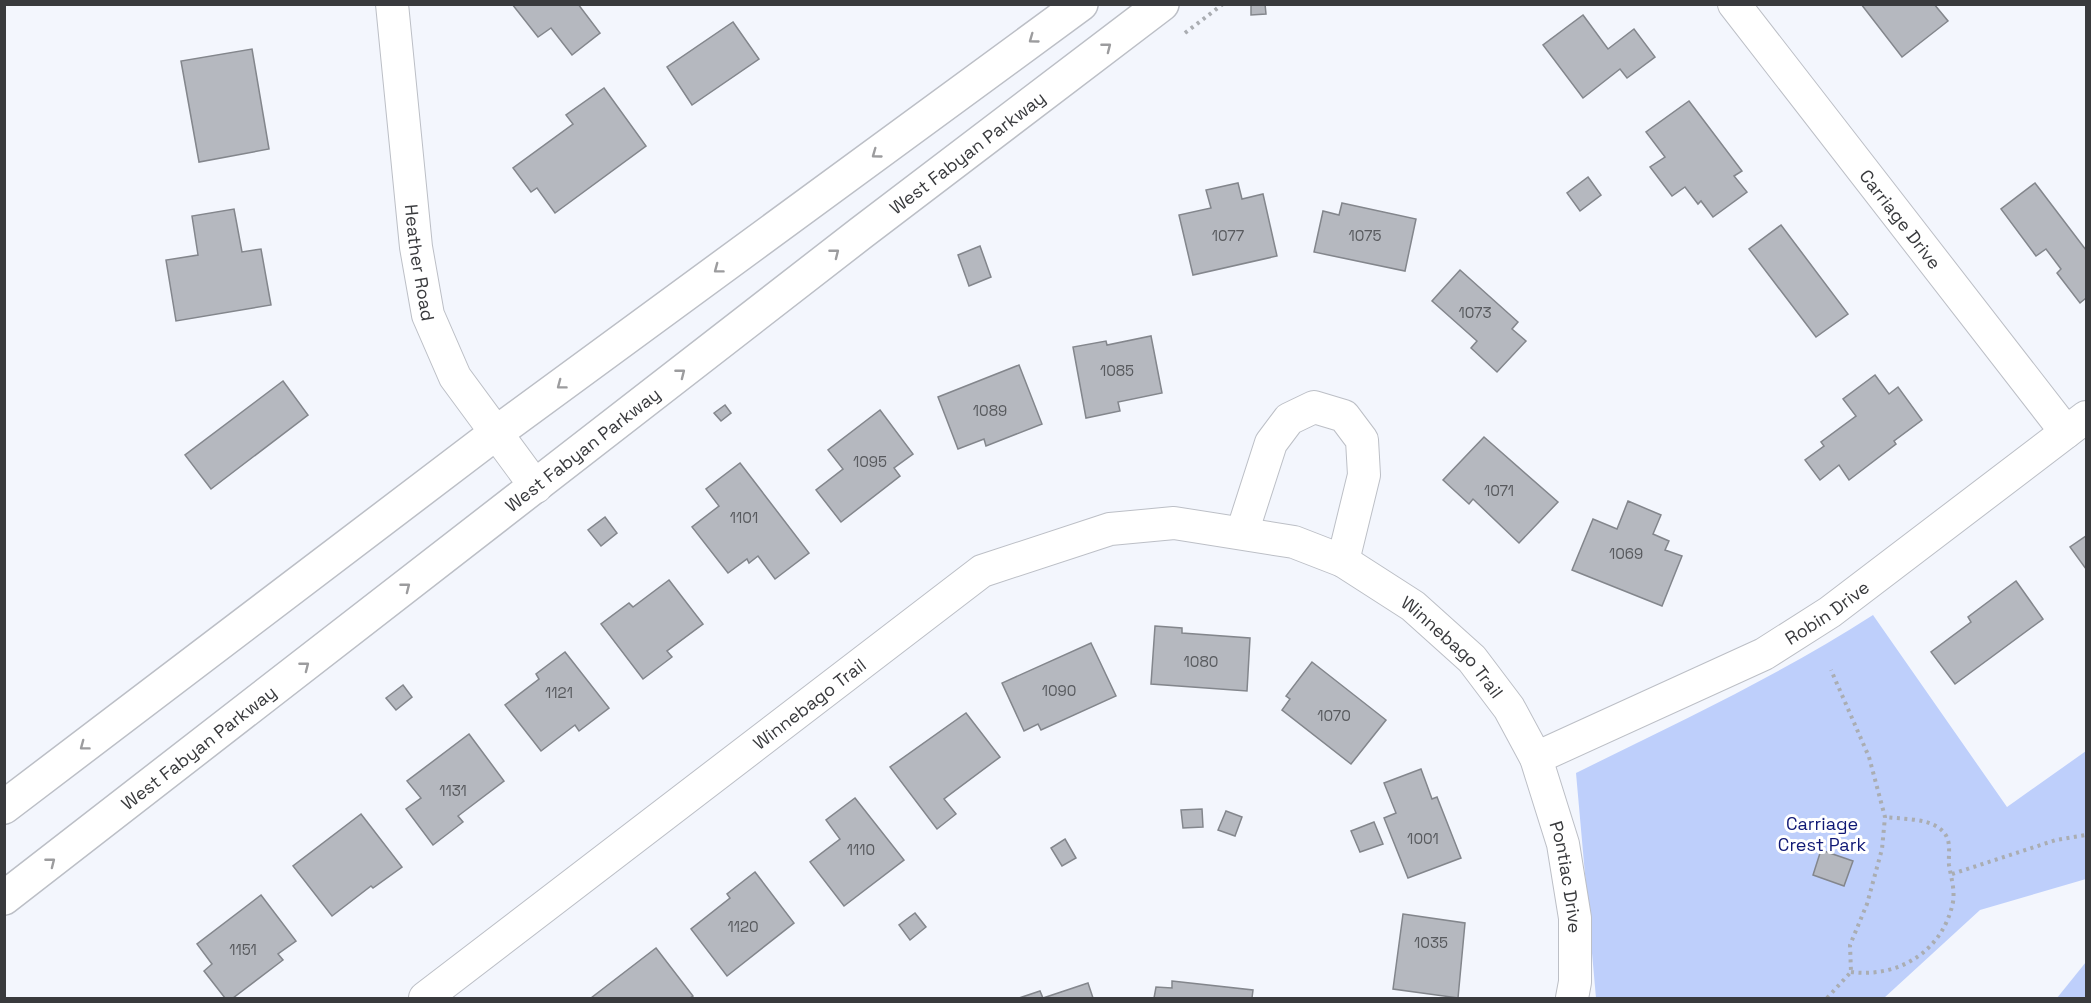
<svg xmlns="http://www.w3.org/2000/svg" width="2091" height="1003" font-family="'Space Grotesk',sans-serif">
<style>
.green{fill:#becffb}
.building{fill:#b5b8bf;stroke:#83868c;stroke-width:1.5}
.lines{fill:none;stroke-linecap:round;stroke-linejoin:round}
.minor-casing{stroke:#bcbfc6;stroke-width:34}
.secondary-casing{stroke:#bcbfc6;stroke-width:36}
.path{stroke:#aaadb2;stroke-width:4;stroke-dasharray:3 4.5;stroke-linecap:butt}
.minor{stroke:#fff;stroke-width:32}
.secondary{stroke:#fff;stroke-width:33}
.oneway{stroke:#9c9c9e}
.labels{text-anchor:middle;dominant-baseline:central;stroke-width:6;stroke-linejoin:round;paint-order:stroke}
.number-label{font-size:15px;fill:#585a5e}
.street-label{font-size:18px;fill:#393a3d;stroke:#fff}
.park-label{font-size:18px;fill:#101975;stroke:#fff}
</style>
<rect width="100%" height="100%" fill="#f3f6fd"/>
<!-- green -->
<g class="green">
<path d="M1873,615l134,192 79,-56v128l-106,31 -96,88h-288l-20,-225c101,-50 202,-97 297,-158z"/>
<polygon points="2086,962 2086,998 2057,998"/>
</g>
<!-- building -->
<g class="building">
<polygon points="512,4 578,4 600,33 572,55 551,28 538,37"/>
<polygon points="1251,4 1265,4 1266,14 1251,15"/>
<polygon points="1861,4 1934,4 1948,21 1902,57"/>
<polygon points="1583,15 1608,49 1634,29 1655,57 1627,78 1620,69 1583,98 1543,45"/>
<polygon points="733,22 759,59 692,105 667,67"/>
<polygon points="252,49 269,149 199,162 181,61"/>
<polygon points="604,88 646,146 555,213 537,188 531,192 513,168 573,124 566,115"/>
<polygon points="1689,101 1742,171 1734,176 1747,192 1713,217 1701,201 1698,204 1685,187 1672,196 1650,167 1665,157 1646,132"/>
<polygon points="1588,177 1601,195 1580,211 1567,193"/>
<polygon points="1238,183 1242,199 1263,194 1277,256 1193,275 1179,215 1211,208 1206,190"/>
<polygon points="2035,183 2086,250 2086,298 2080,303 2057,273 2061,269 2046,249 2036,256 2001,209"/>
<polygon points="1342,203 1416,219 1405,271 1314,252 1323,211 1339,215"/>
<polygon points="234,209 242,252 261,249 271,305 176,321 166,260 198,255 192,216"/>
<polygon points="1781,225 1848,314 1816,337 1749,249"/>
<polygon points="980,246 991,277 969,286 958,255"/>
<polygon points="1460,270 1518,322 1512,329 1526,341 1497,372 1471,348 1477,341 1432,301"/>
<polygon points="1151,336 1162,393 1118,402 1120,411 1086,418 1073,347 1106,341 1107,345"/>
<polygon points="1019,365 1042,424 986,446 984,439 958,449 938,397"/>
<polygon points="1875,375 1889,394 1898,387 1922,420 1894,441 1896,444 1849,480 1839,465 1820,480 1805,460 1824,446 1821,442 1856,416 1843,399"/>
<polygon points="283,381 308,415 211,489 185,455"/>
<polygon points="725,405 731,413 721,421 714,413"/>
<polygon points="880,410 913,454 894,468 900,476 841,522 816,490 843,469 828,450"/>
<polygon points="1484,437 1558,502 1519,543 1473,499 1469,504 1443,480"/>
<polygon points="740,463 809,553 775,579 758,556 749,563 747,559 728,573 692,527 719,506 706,489"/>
<polygon points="1628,501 1661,515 1653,534 1669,541 1665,550 1682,556 1662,606 1572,570 1593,519 1617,529"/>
<polygon points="605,517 617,533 601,546 588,530"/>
<polygon points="2086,536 2086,569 2070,547"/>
<polygon points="669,580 703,624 667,651 672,657 643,679 601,624 629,603 633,607"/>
<polygon points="2016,581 2043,619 1955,684 1931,652 1971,622 1968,617"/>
<polygon points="1155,626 1182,628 1182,633 1250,638 1247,691 1151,684"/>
<polygon points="1091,643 1116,696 1041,730 1038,724 1024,731 1002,683"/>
<polygon points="565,652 609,708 579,731 575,725 541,751 505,705 539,679 536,674"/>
<polygon points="1312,662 1386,720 1351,764 1282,710 1290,699 1286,696"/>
<polygon points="403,685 412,697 396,710 386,698"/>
<polygon points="966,713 1000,757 944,799 956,814 937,829 890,767"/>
<polygon points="469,734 504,781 458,816 463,822 433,845 406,809 421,798 407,781"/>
<polygon points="1421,769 1432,799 1437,797 1461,858 1408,878 1384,818 1396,813 1384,783"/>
<polygon points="855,798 904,860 844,906 810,862 840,839 826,820"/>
<polygon points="1202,809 1203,827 1183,828 1181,810"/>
<polygon points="1226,811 1242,817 1235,836 1218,830"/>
<polygon points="361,814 402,867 373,888 371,886 332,916 293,866"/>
<polygon points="1374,822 1383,844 1360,852 1351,831"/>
<polygon points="1065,839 1076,858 1062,866 1051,848"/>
<polygon points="1821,850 1853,861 1844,886 1813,875"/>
<polygon points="755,872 794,923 727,976 691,929 730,898 727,894"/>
<polygon points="261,895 296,941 278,954 283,960 233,998 225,998 204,971 212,964 197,944"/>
<polygon points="915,913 926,927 910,940 899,925"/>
<polygon points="1403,914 1465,923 1458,998 1393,989"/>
<polygon points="656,948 693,996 690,998 591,998"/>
<polygon points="1172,981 1253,990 1252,998 1154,998 1156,987 1172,988"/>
<polygon points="1088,983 1093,998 1019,998 1040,991 1043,998"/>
</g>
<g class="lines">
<!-- minor casing -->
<g class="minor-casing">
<g id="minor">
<path id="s1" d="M392,4l24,243 12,68 27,62 81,110"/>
<path id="s2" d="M1734,4l332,428"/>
<polyline points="1242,533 1271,443 1289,419 1314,407 1344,416 1362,440 1364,475 1343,561"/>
<path id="s3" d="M1536,758l228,-104 66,-42 256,-195"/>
<path id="s4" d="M425,998l557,-427 128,-42 64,-6 120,19 49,19 70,45 59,53 37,49 27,50 27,86 12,74v64l-3,16"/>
</g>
</g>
<!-- secondary casing -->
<g class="secondary-casing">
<g id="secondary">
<polyline points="4,807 496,433 1081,4"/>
<path id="s5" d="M4,898l857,-665 301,-229"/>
</g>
</g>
<!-- path -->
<g class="path">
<polyline points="1185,33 1223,4"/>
<polyline points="1952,874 2056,840 2086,835"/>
<path d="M1851,972c48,6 92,-21 102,-70 2,-12 -2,-25 -4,-37 -1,-14 4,-27 -10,-37 -13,-10 -39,-9 -54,-11"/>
<polyline points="1827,998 1851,972 1850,945 1867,904 1882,849 1885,817 1869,757 1831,670"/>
</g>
<!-- minor -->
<use href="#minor" class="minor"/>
<!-- secondary -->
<use href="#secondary" class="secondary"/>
</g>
<!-- one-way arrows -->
<defs><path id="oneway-chevron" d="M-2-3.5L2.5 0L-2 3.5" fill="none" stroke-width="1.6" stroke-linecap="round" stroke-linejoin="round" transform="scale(1.5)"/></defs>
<g class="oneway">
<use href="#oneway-chevron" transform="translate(1033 39) rotate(144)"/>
<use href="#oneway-chevron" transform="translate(1107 47) rotate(-38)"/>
<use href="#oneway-chevron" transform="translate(876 154) rotate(144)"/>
<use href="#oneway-chevron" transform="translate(835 253) rotate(-38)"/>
<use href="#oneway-chevron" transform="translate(718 269) rotate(143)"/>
<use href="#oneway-chevron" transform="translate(681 373) rotate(-38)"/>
<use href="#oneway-chevron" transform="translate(561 385) rotate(143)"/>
<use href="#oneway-chevron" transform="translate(406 587) rotate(-38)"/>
<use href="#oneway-chevron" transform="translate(305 666) rotate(-38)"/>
<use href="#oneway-chevron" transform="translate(84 746) rotate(143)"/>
<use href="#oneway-chevron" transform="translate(51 862) rotate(-38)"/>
</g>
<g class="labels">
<!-- number labels -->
<g class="number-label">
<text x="1228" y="235">1077</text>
<text x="1365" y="235">1075</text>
<text x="1475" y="312">1073</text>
<text x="1117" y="370">1085</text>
<text x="990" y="410">1089</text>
<text x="870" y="461">1095</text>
<text x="1499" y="490">1071</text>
<text x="744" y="517">1101</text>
<text x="1626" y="553">1069</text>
<text x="1201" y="661">1080</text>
<text x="1059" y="690">1090</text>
<text x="559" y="692">1121</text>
<text x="1334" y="715">1070</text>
<text x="453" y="790">1131</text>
<text x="1423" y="838">1001</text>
<text x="861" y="849">1110</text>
<text x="743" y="926">1120</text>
<text x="1431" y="942">1035</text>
<text x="243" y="949">1151</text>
</g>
<!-- street labels -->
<g class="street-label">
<text stroke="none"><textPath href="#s5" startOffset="1218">West Fabyan Parkway</textPath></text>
<text stroke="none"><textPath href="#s2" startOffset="272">Carriage Drive</textPath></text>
<text stroke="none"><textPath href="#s1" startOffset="260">Heather Road</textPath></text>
<text stroke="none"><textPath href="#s5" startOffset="732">West Fabyan Parkway</textPath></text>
<text stroke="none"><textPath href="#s3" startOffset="326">Robin Drive</textPath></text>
<text stroke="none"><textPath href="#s4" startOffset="1215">Winnebago Trail</textPath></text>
<text stroke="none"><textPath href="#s4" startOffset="484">Winnebago Trail</textPath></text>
<text stroke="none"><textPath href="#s5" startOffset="246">West Fabyan Parkway</textPath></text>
<text stroke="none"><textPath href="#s4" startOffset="1479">Pontiac Drive</textPath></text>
</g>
<!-- park labels -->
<g class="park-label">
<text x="1822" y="823">Carriage<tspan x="1822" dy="21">Crest Park</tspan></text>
</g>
</g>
<!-- border -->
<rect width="2091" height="1003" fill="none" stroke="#393a3d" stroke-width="12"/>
</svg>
